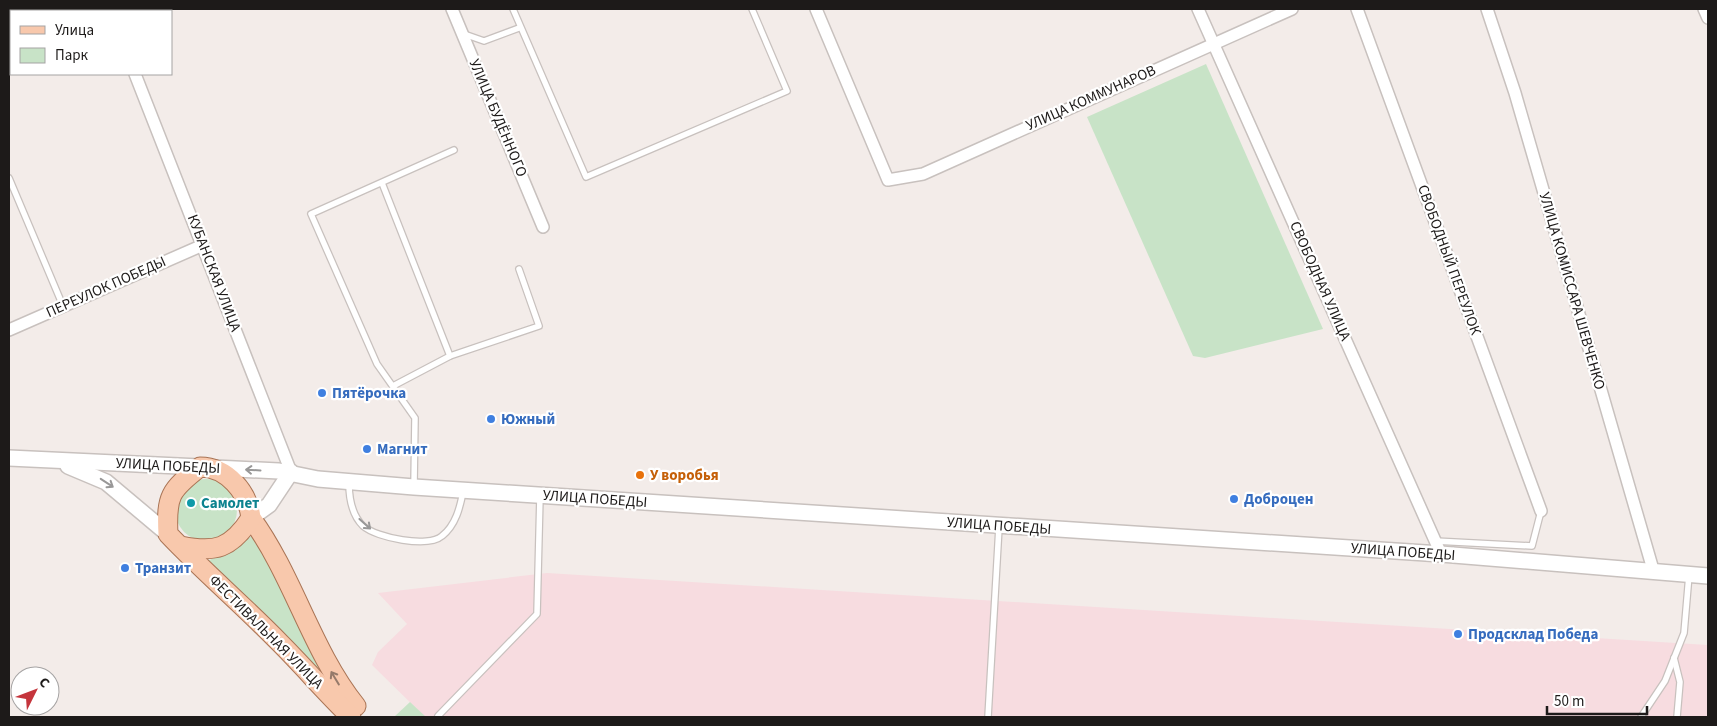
<svg xmlns="http://www.w3.org/2000/svg" width="1717" height="726" font-family="'Source Sans 3',sans-serif">
<style>
.industrial{fill:#f7dce0}
.green{fill:#c8e3c7}
.lines{fill:none;stroke-linecap:round;stroke-linejoin:round}
.service-casing{stroke:#c8c1be;stroke-width:8}
.minor-casing{stroke:#c8c1be;stroke-width:14}
.tertiary-casing{stroke:#c8c1be;stroke-width:18}
.primary-casing{stroke:#a97455;stroke-width:21}
.service{stroke:#fff;stroke-width:5.5}
.minor{stroke:#fff;stroke-width:11}
.tertiary{stroke:#fff;stroke-width:15}
.primary{stroke:#f8c8ac;stroke-width:19}
.oneway{stroke:#999898}
.oneway2{stroke:#957a6a}
.shop-dot{fill:#3f7fe0;stroke:#fff;stroke-width:2}
.food-dot{fill:#e8710a;stroke:#fff;stroke-width:2}
.culture-dot{fill:#0f9aa8;stroke:#fff;stroke-width:2}
.labels{text-anchor:middle;dominant-baseline:central;stroke-width:4.5;stroke-linejoin:round;paint-order:stroke}
.street-label{font-size:15px;fill:#1d1a19;stroke:#fff}
.shop-label{font-size:15px;font-weight:bold;fill:#366cbe;stroke:#fff;text-anchor:start}
.food-label{font-size:15px;font-weight:bold;fill:#c56008;stroke:#fff;text-anchor:start}
.culture-label{font-size:15px;font-weight:bold;fill:#0d838f;stroke:#fff;text-anchor:start}
</style>
<rect width="100%" height="100%" fill="#f3ece9"/>
<!-- industrial -->
<polygon class="industrial" points="547,573 1708,645 1708,717 425,717 372,665 378,652 407,624 378,593"/>
<!-- green -->
<g class="green">
<polygon points="1206,64 1323,329 1205,358 1193,356 1087,117"/>
<circle cx="206" cy="510" r="31"/>
<polygon points="256,533 320,671 207,561 228,552"/>
<polygon points="410,702 426,717 394,717"/>
</g>
<g class="lines">
<!-- service casing -->
<g class="service-casing">
<g id="service">
<polyline points="513,9 586,177 787,91 752,9"/>
<polyline points="464,34 484,41 519,28"/>
<polyline points="9,178 63,306"/>
<polyline points="382,183 450,356"/>
<polyline points="393,386 450,356 539,326 519,269"/>
<path d="M349,483c0,14 3,32 14,43 14,12 65,22 79,10 14,-11 18,-29 21,-44"/>
<polyline points="414,485 415,418 377,364 311,214 454,150"/>
<polyline points="1435,541 1532,546 1541,511"/>
<polyline points="1674,658 1680,682 1677,717"/>
<polyline points="438,716 537,614 540,496"/>
<polyline points="988,717 999,527"/>
<polyline points="1641,717 1665,681 1684,633 1689,575"/>
</g>
</g>
<!-- minor casing -->
<g class="minor-casing">
<g id="minor">
<polyline points="452,9 543,227"/>
<polyline points="816,9 888,180 923,174 1292,9"/>
<polyline points="1198,9 1441,554"/>
<polyline points="1357,9 1541,511"/>
<polyline points="1487,9 1515,93 1654,573"/>
<polyline points="1704,9 1708,18"/>
<polyline points="97,11 103,9"/>
<polyline points="9,50 11,49"/>
<polyline points="135,74 291,472"/>
<polyline points="9,330 203,245"/>
</g>
</g>
<!-- tertiary casing -->
<g class="tertiary-casing">
<g id="tertiary">
<polyline points="9,458 200,467"/>
<polyline points="68,466 106,482 168,534"/>
<polyline points="215,468 279,471 318,479 414,487 1441,554 1708,576"/>
<polyline points="251,518 269,505 291,472"/>
</g>
</g>
<!-- primary casing -->
<g class="primary-casing">
<g id="primary">
<path d="M251,518c43,59 60,132 105,188"/>
<path d="M181,546c34,7 50,3 70,-28 -3,-26 -24,-51 -51,-51 -30,23 -34,29 -32,67 36,38 76,72 112,109 24,24 47,51 71,74"/>
</g>
</g>
<!-- service -->
<use href="#service" class="service"/>
<!-- minor -->
<use href="#minor" class="minor"/>
<!-- tertiary -->
<use href="#tertiary" class="tertiary"/>
<!-- primary -->
<use href="#primary" class="primary"/>
</g>
<!-- one-way arrows -->
<defs><path id="oneway-shaft" d="M-6 0H5M1.5-3L5.5 0L1.5 3" fill="none" stroke-width="1.6" stroke-linecap="round" stroke-linejoin="round" transform="scale(1.25)"/></defs>
<g class="oneway">
<use href="#oneway-shaft" transform="translate(253 470) rotate(-177)"/>
<use href="#oneway-shaft" transform="translate(107 483) rotate(33)"/>
<use href="#oneway-shaft" transform="translate(365 524) rotate(42)"/>
</g>
<use class="oneway2" href="#oneway-shaft" transform="translate(335 678) rotate(-121)"/>
<!-- markers -->
<g class="shop-dot">
<circle cx="322" cy="393" r="5"/>
<circle cx="491" cy="419" r="5"/>
<circle cx="367" cy="449" r="5"/>
<circle cx="1234" cy="499" r="5"/>
<circle cx="125" cy="568" r="5"/>
<circle cx="1458" cy="634" r="5"/>
</g>
<circle class="food-dot" cx="640" cy="475" r="5"/>
<circle class="culture-dot" cx="191" cy="503" r="5"/>
<g class="labels">
<!-- street labels -->
<g class="street-label">
<text transform="translate(1091 98) rotate(-24)">УЛИЦА КОММУНАРОВ</text>
<text transform="translate(498 118) rotate(67)">УЛИЦА БУДЁННОГО</text>
<text transform="translate(1449 260) rotate(70)">СВОБОДНЫЙ ПЕРЕУЛОК</text>
<text transform="translate(214 273) rotate(69)">КУБАНСКАЯ УЛИЦА</text>
<text transform="translate(1320 281) rotate(66)">СВОБОДНАЯ УЛИЦА</text>
<text transform="translate(106 287) rotate(-24)">ПЕРЕУЛОК ПОБЕДЫ</text>
<text transform="translate(1572 291) rotate(74)">УЛИЦА КОМИССАРА ШЕВЧЕНКО</text>
<text transform="translate(168 466) rotate(3)">УЛИЦА ПОБЕДЫ</text>
<text transform="translate(595 499) rotate(4)">УЛИЦА ПОБЕДЫ</text>
<text transform="translate(999 526) rotate(4)">УЛИЦА ПОБЕДЫ</text>
<text transform="translate(1403 552) rotate(4)">УЛИЦА ПОБЕДЫ</text>
<text transform="translate(266 632) rotate(45)">ФЕСТИВАЛЬНАЯ УЛИЦА</text>
</g>
<!-- shop labels -->
<g class="shop-label">
<text x="332" y="393">Пятёрочка</text>
<text x="501" y="419">Южный</text>
<text x="377" y="449">Магнит</text>
<text x="1244" y="499">Доброцен</text>
<text x="135" y="568">Транзит</text>
<text x="1468" y="634">Продсклад Победа</text>
</g>
<!-- food labels -->
<g class="food-label">
<text x="650" y="475">У воробья</text>
</g>
<!-- culture labels -->
<g class="culture-label">
<text x="201" y="503">Самолет</text>
</g>
</g>
<!-- border -->
<rect width="1717" height="726" fill="none" stroke="#1d1a19" stroke-width="20"/>
<!-- legend -->
<rect x="10" y="10" width="162" height="65" fill="#ffffff" stroke="#a5a3a3"/>
<rect x="20" y="26" width="25" height="8" fill="#f8c8ac" stroke="#a5a3a3"/>
<text x="55" y="35" font-size="15" fill="#1d1a19">Улица</text>
<rect x="20" y="48" width="25" height="15" fill="#c8e3c7" stroke="#a5a3a3"/>
<text x="55" y="60" font-size="15" fill="#1d1a19">Парк</text>
<!-- north arrow -->
<g transform="translate(35 691) rotate(48)"><circle r="24" fill="#ffffff" stroke="#a5a3a3"/>
<path d="M0-4L9 19L0 12L-9 19Z" fill="#c5353c"/>
<text y="-8" font-size="14" font-weight="bold" text-anchor="middle" fill="#1d1a19">С</text>
</g>
<!-- scale -->
<path d="M1547 706v8h100v-8" fill="none" stroke="#1d1a19" stroke-width="2.5"/>
<text x="1554" y="706" font-size="15" fill="#1d1a19" stroke="#ffffff" stroke-width="4" paint-order="stroke">50 m</text>
</svg>
